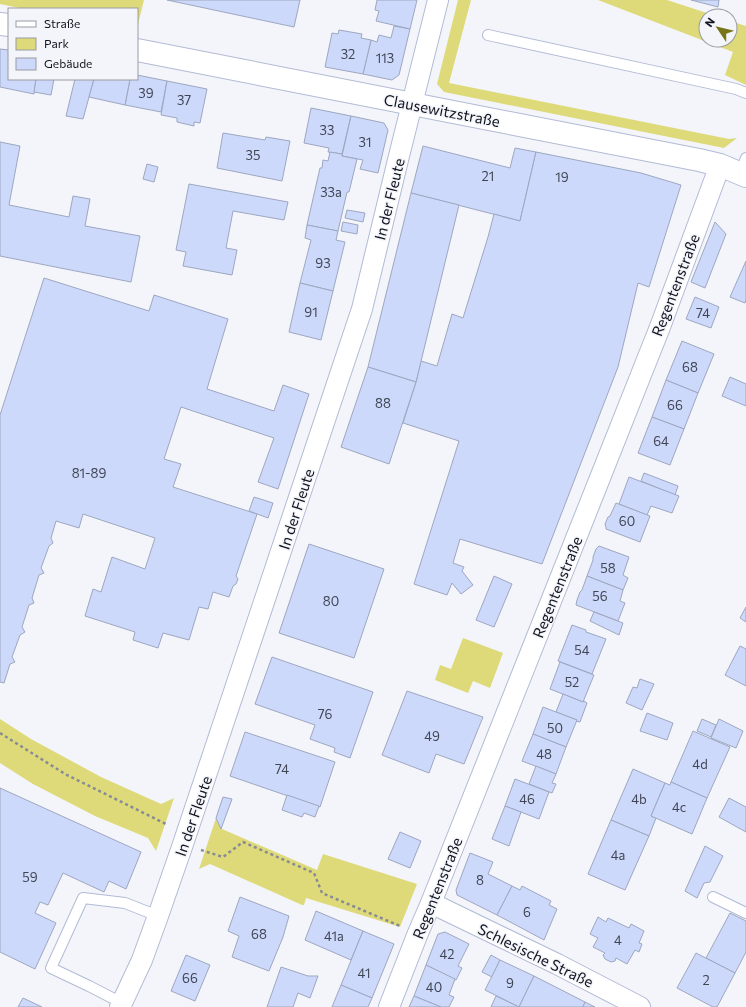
<svg xmlns="http://www.w3.org/2000/svg" width="746" height="1007" font-family="Commissioner,sans-serif">
<style>
.green{fill:#deda79}
.building{fill:#cdd9fb;stroke:#9ea7c0}
.lines{fill:none;stroke-linecap:round;stroke-linejoin:round}
.service-casing{stroke:#b2bbd5;stroke-width:12}
.minor-casing{stroke:#b2bbd5;stroke-width:22}
.tertiary-casing{stroke:#b2bbd5;stroke-width:24}
.path{stroke:#888b92;stroke-width:2.5;stroke-dasharray:3 3;stroke-linecap:butt}
.service{stroke:#fff;stroke-width:10}
.minor{stroke:#fff;stroke-width:20}
.tertiary{stroke:#fff;stroke-width:22}
.labels{text-anchor:middle;dominant-baseline:central;stroke-width:3;stroke-linejoin:round;paint-order:stroke}
.number-label{font-size:13px;fill:#404554}
.street-label{font-size:15px;fill:#11141d;stroke:#f3f5fa}
</style>
<rect width="100%" height="100%" fill="#f3f5fa"/>
<!-- green -->
<g class="green">
<polygon points="0,0 144,0 137,28 137,9 24,9 0,4"/>
<polygon points="458,0 471,0 449,83 729,139 737,138 724,148 444,92 437,84"/>
<polygon points="598,0 667,0 716,16 706,16 706,40 730,40 730,21 746,26 746,85 725,75 733,52"/>
<polygon points="463,638 503,653 490,688 473,681 468,693 435,680 440,665 451,669"/>
<polygon points="0,719 31,739 101,777 161,804 174,798 156,851 148,838 95,816 33,784 0,763"/>
<polygon points="216,818 222,829 317,870 323,854 417,884 400,927 306,898 304,905 302,905 210,864 199,869"/>
</g>
<!-- building -->
<g class="building">
<polygon points="167,0 300,0 294,27"/>
<polygon points="377,0 417,0 410,29 376,21 379,11 375,10"/>
<polygon points="691,0 719,0 718,7"/>
<polygon points="394,26 410,29 399,75 392,80 363,74 371,40 377,42 379,35 391,38"/>
<polygon points="339,30 362,34 361,38 371,40 363,74 325,67 332,33 338,34"/>
<polygon points="0,49 9,50 9,79 36,79 34,94 0,87"/>
<polygon points="137,75 167,81 161,112 125,105 130,79 137,79"/>
<polygon points="36,79 54,79 51,95 34,92"/>
<polygon points="75,79 94,79 83,119 66,116"/>
<polygon points="94,79 130,79 125,105 89,97"/>
<polygon points="167,81 207,89 200,123 194,122 194,126 177,122 177,118 161,115"/>
<polygon points="311,108 351,116 342,154 328,152 329,148 304,143"/>
<polygon points="351,116 384,123 388,130 378,173 360,169 363,160 342,156"/>
<polygon points="223,133 265,140 266,137 290,141 282,181 217,168"/>
<polygon points="0,142 20,146 9,205 69,217 73,196 90,199 85,226 140,236 131,282 0,256"/>
<polygon points="423,146 510,168 515,148 536,152 520,221 411,193"/>
<polygon points="330,152 342,154 342,156 357,159 349,192 347,192 338,231 307,225 320,168 322,168 323,160 328,161"/>
<polygon points="536,152 641,173 681,185 649,287 638,283 618,367 542,564 460,539 453,563 464,567 462,571 473,585 461,594 452,583 447,595 414,584 459,441 403,423 416,382 421,361 437,366 452,314 463,318 488,237 494,214 520,221"/>
<polygon points="147,164 158,167 154,182 143,179"/>
<polygon points="189,184 288,202 284,220 233,211 226,248 237,250 232,275 183,266 186,252 176,250"/>
<polygon points="411,193 459,205 416,382 368,367"/>
<polygon points="347,210 365,213 363,222 345,218"/>
<polygon points="343,222 358,225 357,234 341,231"/>
<polygon points="715,222 726,234 705,288 691,282"/>
<polygon points="307,225 338,231 336,240 345,242 333,291 300,283 311,240 305,238"/>
<polygon points="746,261 746,300 745,303 730,297"/>
<polygon points="44,278 149,311 154,295 228,319 207,389 274,411 283,385 309,394 278,489 258,482 274,438 181,407 164,459 181,464 173,487 257,514 236,576 238,579 236,584 233,586 229,597 213,592 208,609 199,607 189,640 163,633 158,648 133,640 135,632 85,616 93,589 101,592 112,557 145,569 155,538 83,514 79,528 56,521 51,538 53,543 49,546 41,568 44,573 39,575 32,598 34,603 29,605 22,627 25,632 20,635 12,657 15,662 10,664 4,683 0,682 0,415"/>
<polygon points="300,283 333,291 321,340 289,332"/>
<polygon points="695,297 719,307 711,328 686,319"/>
<polygon points="682,341 714,354 698,393 666,380"/>
<polygon points="368,367 416,382 389,464 341,447"/>
<polygon points="730,377 746,384 746,406 722,396"/>
<polygon points="666,380 698,393 684,429 652,417"/>
<polygon points="652,417 684,429 670,465 638,453"/>
<polygon points="644,473 678,486 675,495 641,481"/>
<polygon points="629,477 679,496 672,513 651,506 647,515 619,504"/>
<polygon points="254,497 273,503 268,518 249,511"/>
<polygon points="616,503 650,516 640,542 606,529 606,527 605,524 608,517 610,516"/>
<polygon points="309,544 384,569 354,658 279,633"/>
<polygon points="599,546 629,557 623,575 628,578 623,590 587,576 593,560 593,557 596,549"/>
<polygon points="494,576 512,584 494,627 476,620"/>
<polygon points="587,576 623,590 620,601 625,603 618,621 576,605 577,600 580,592 582,590"/>
<polygon points="746,607 746,622 740,618"/>
<polygon points="594,612 623,623 619,635 590,621"/>
<polygon points="572,625 586,630 586,632 606,639 592,674 558,661"/>
<polygon points="740,646 746,649 746,686 725,675"/>
<polygon points="272,657 373,692 350,758 334,752 335,748 310,739 315,725 255,704"/>
<polygon points="560,662 594,675 583,702 550,689"/>
<polygon points="640,679 654,684 642,710 626,703 633,687 637,688"/>
<polygon points="407,691 483,717 464,764 436,754 429,773 382,755"/>
<polygon points="563,694 583,702 584,701 587,703 580,722 576,721 577,720 556,712"/>
<polygon points="543,707 577,720 566,747 533,734"/>
<polygon points="647,713 673,723 667,740 640,731"/>
<polygon points="702,719 716,725 711,737 697,731"/>
<polygon points="719,719 743,731 736,748 711,738"/>
<polygon points="693,731 730,747 707,798 671,782"/>
<polygon points="245,732 335,762 320,807 230,776"/>
<polygon points="533,734 566,747 556,774 522,761"/>
<polygon points="536,766 556,774 552,783 556,784 552,793 529,784"/>
<polygon points="633,769 665,783 651,816 656,818 649,836 611,820"/>
<polygon points="515,779 549,792 539,819 505,806"/>
<polygon points="671,782 707,798 692,834 651,816 665,783 670,785"/>
<polygon points="0,788 141,852 126,889 109,881 104,892 63,873 48,905 40,902 35,913 56,923 35,969 0,952"/>
<polygon points="287,795 319,806 315,817 304,813 302,817 282,810"/>
<polygon points="223,797 232,799 221,829 216,818"/>
<polygon points="729,798 746,807 746,832 719,817"/>
<polygon points="505,806 521,812 509,846 492,839"/>
<polygon points="611,820 649,836 625,890 588,874"/>
<polygon points="400,832 421,841 410,868 388,859"/>
<polygon points="705,846 723,856 710,882 704,883 697,898 685,891"/>
<polygon points="470,853 493,862 488,874 512,886 497,915 457,895 456,890"/>
<polygon points="512,886 520,890 522,886 551,901 549,905 557,909 544,940 497,915"/>
<polygon points="240,897 289,916 283,937 269,971 232,957 239,936 228,931"/>
<polygon points="316,911 363,931 351,960 305,940"/>
<polygon points="730,913 746,921 746,952 735,973 706,958"/>
<polygon points="598,917 606,922 608,918 629,928 631,924 644,931 639,943 642,944 639,952 635,950 627,964 616,958 615,961 611,962 605,959 603,955 605,953 593,947 598,938 590,934"/>
<polygon points="363,931 394,944 372,998 341,985"/>
<polygon points="445,932 469,944 458,966 462,968 456,980 426,965 438,934"/>
<polygon points="696,953 735,973 717,1007 713,1007 677,988"/>
<polygon points="186,955 210,965 195,1001 171,991"/>
<polygon points="491,955 500,960 492,977 482,972"/>
<polygon points="500,960 534,976 519,1007 485,990"/>
<polygon points="426,965 455,979 449,995 454,997 449,1007 441,1007 414,996"/>
<polygon points="281,967 308,976 318,976 310,998 298,993 293,1007 267,1007"/>
<polygon points="534,976 585,1002 583,1007 519,1007"/>
<polygon points="341,985 372,998 368,1007 332,1007"/>
<polygon points="414,996 441,1007 409,1007"/>
<polygon points="496,996 519,1007 491,1007"/>
<polygon points="23,998 42,1007 18,1007"/>
<polygon points="585,1002 595,1007 583,1007"/>
</g>
<g class="lines">
<!-- service casing -->
<g class="service-casing">
<g id="service">
<polyline points="488,35 736,89 746,93"/>
<polyline points="740,173 746,158"/>
<polyline points="713,897 746,913"/>
<polyline points="122,1003 89,986 51,968 83,898 125,903 158,916"/>
</g>
</g>
<!-- minor casing -->
<g class="minor-casing">
<g id="minor">
<polyline points="431,903 557,964 640,1007"/>
<polyline points="120,1007 142,960 158,916 183,844 362,309 398,160 438,0"/>
<polyline points="389,1007 418,933 431,903 660,327 720,165"/>
</g>
</g>
<!-- tertiary casing -->
<g class="tertiary-casing">
<g id="tertiary">
<polyline points="0,24 9,25"/>
<polyline points="137,50 494,120 699,160 720,165 746,176"/>
</g>
</g>
<!-- path -->
<g class="path">
<polyline points="0,733 65,774 168,825"/>
<polyline points="201,850 223,857 243,842 314,873 322,893 400,926"/>
</g>
<!-- service -->
<use href="#service" class="service"/>
<!-- minor -->
<use href="#minor" class="minor"/>
<!-- tertiary -->
<use href="#tertiary" class="tertiary"/>
</g>
<g class="labels">
<!-- number labels -->
<g class="number-label">
<text x="348" y="54">32</text>
<text x="385" y="58">113</text>
<text x="146" y="93">39</text>
<text x="184" y="100">37</text>
<text x="327" y="130">33</text>
<text x="365" y="142">31</text>
<text x="253" y="155">35</text>
<text x="488" y="176">21</text>
<text x="562" y="177">19</text>
<text x="331" y="192">33a</text>
<text x="323" y="263">93</text>
<text x="311" y="312">91</text>
<text x="703" y="313">74</text>
<text x="690" y="367">68</text>
<text x="383" y="403">88</text>
<text x="675" y="405">66</text>
<text x="661" y="441">64</text>
<text x="89" y="473">81-89</text>
<text x="627" y="521">60</text>
<text x="608" y="568">58</text>
<text x="600" y="596">56</text>
<text x="331" y="601">80</text>
<text x="582" y="650">54</text>
<text x="572" y="682">52</text>
<text x="325" y="714">76</text>
<text x="555" y="728">50</text>
<text x="432" y="736">49</text>
<text x="544" y="754">48</text>
<text x="700" y="764">4d</text>
<text x="282" y="769">74</text>
<text x="527" y="799">46</text>
<text x="639" y="799">4b</text>
<text x="679" y="807">4c</text>
<text x="618" y="855">4a</text>
<text x="30" y="877">59</text>
<text x="480" y="880">8</text>
<text x="527" y="912">6</text>
<text x="259" y="934">68</text>
<text x="334" y="936">41a</text>
<text x="618" y="940">4</text>
<text x="447" y="954">42</text>
<text x="364" y="973">41</text>
<text x="190" y="978">66</text>
<text x="706" y="980">2</text>
<text x="510" y="983">9</text>
<text x="434" y="987">40</text>
</g>
<!-- street labels -->
<g class="street-label">
<text transform="translate(442 110) rotate(11)">Clausewitzstraße</text>
<text transform="translate(389 199) rotate(-76)">In der Fleute</text>
<text transform="translate(675 285) rotate(-69)">Regentenstraße</text>
<text transform="translate(296 509) rotate(-72)">In der Fleute</text>
<text transform="translate(557 587) rotate(-68)">Regentenstraße</text>
<text transform="translate(193 816) rotate(-71)">In der Fleute</text>
<text transform="translate(437 888) rotate(-68)">Regentenstraße</text>
<text transform="translate(536 955) rotate(26)">Schlesische Straße</text>
</g>
</g>
<!-- legend -->
<rect x="8" y="8" width="130" height="72" fill="#f3f5fa" stroke="#999ba2"/>
<rect x="16" y="21" width="20" height="6" fill="#ffffff" stroke="#999ba2"/>
<text x="44" y="28" font-size="12" fill="#11141d">Straße</text>
<rect x="16" y="38" width="20" height="12" fill="#deda79" stroke="#999ba2"/>
<text x="44" y="48" font-size="12" fill="#11141d">Park</text>
<rect x="16" y="58" width="20" height="12" fill="#cdd9fb" stroke="#999ba2"/>
<text x="44" y="68" font-size="12" fill="#11141d">Gebäude</text>
<!-- north arrow -->
<g transform="translate(718 28) rotate(305)"><circle r="19" fill="#f3f5fa" stroke="#999ba2"/>
<path d="M0-3L7 15L0 10L-7 15Z" fill="#787418"/>
<text y="-6" font-size="11" font-weight="bold" text-anchor="middle" fill="#11141d">N</text>
</g>
</svg>
